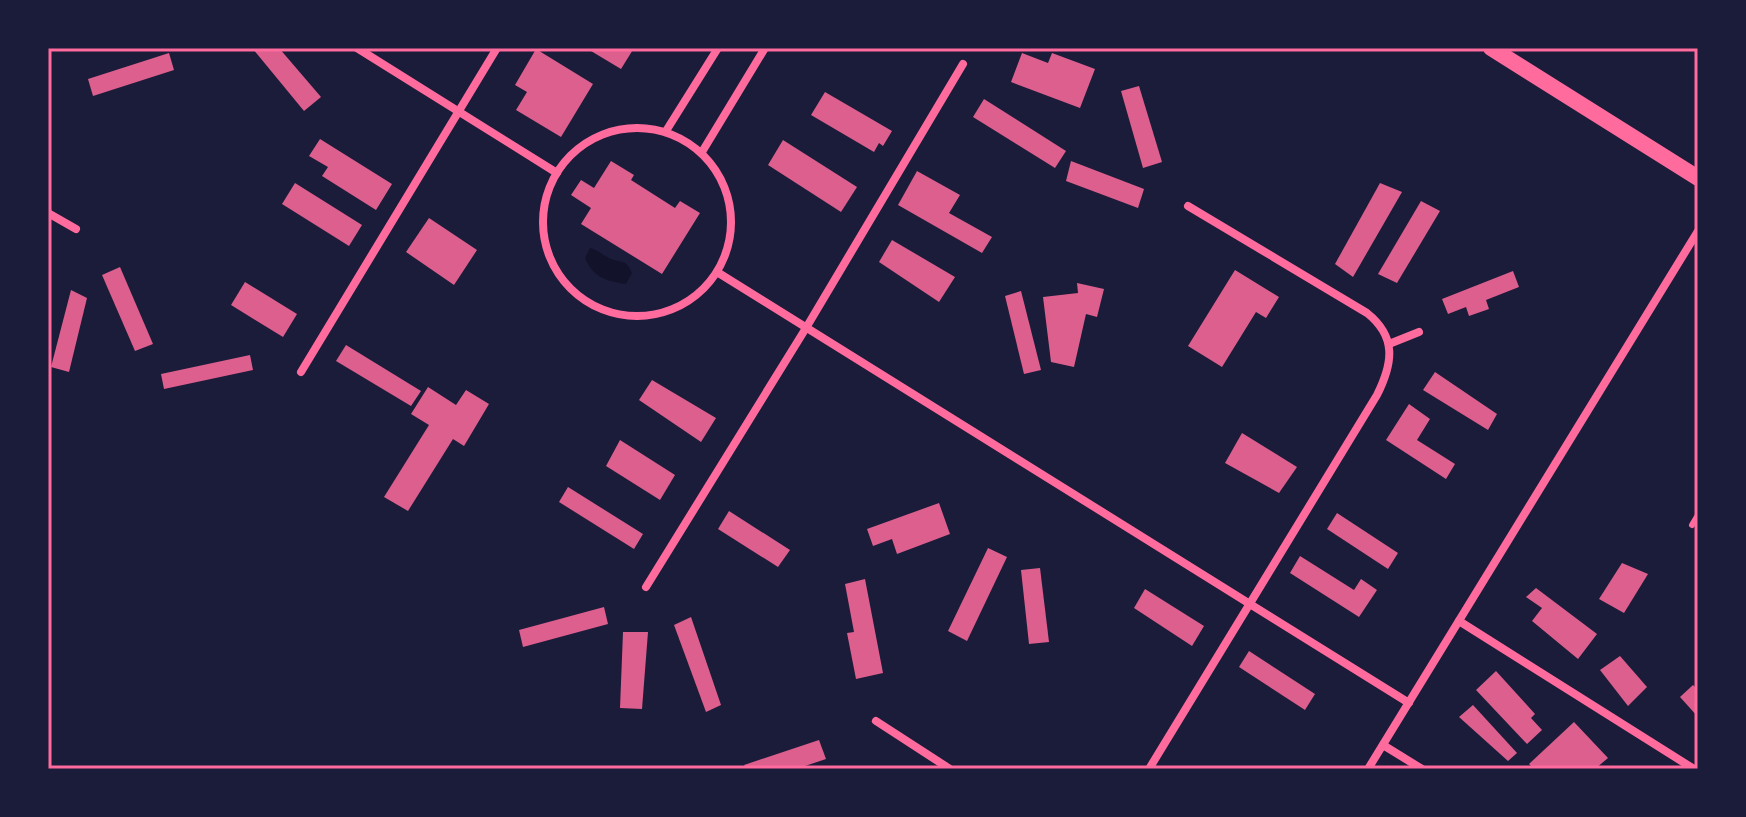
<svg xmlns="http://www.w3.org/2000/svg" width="1746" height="817" font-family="Barlow,sans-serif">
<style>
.water{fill:#12122b}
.building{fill:#dd5f8e}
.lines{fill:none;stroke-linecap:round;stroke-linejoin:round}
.service{stroke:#ff6b9d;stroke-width:6}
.minor{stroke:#ff6b9d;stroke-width:8}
.secondary{stroke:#ff6b9d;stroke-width:16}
.neatline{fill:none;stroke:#ff6b9d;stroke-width:3}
</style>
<rect width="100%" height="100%" fill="#1b1b3a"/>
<!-- water -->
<path class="water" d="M590,248c8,2 12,7 19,10 13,6 17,0 23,15l-6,11c-20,-3 -33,-7 -41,-26z"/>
<!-- building -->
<g class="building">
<polygon points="254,48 279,48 321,97 304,111 253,49"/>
<polygon points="586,48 634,48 621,69"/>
<polygon points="536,49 593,84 561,137 516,110 527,92 515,85"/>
<polygon points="169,53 174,70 93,96 88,79"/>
<polygon points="1022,53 1048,63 1052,53 1095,69 1080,108 1011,82"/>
<polygon points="1139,86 1162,162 1143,168 1121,91"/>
<polygon points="825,92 892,131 883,146 879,143 874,152 811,115"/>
<polygon points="984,99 1066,151 1055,168 973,117"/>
<polygon points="320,139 392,184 376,210 322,176 328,167 309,156"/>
<polygon points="783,140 857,187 841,212 768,165"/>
<polygon points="611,161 634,175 631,180 675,208 680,201 700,213 662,274 581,224 591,208 571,195 581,180 594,188"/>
<polygon points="1071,161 1144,189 1138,208 1066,181"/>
<polygon points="917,171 960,195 949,213 992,237 982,253 898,205"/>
<polygon points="295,183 362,225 349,246 282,204"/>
<polygon points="1380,183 1402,192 1353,277 1335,264"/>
<polygon points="1421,201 1440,211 1397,283 1378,274"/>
<polygon points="429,218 477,250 454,285 406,252"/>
<polygon points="892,240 955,277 939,302 879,262"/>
<polygon points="120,267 153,344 135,351 102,275"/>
<polygon points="1235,270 1279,297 1266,318 1256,312 1222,367 1188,346"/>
<polygon points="1513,271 1519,287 1486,300 1489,309 1469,316 1466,307 1448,314 1442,299"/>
<polygon points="245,282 297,314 283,337 231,305"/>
<polygon points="1077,283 1104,289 1097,317 1086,314 1074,367 1051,362 1043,297 1078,293"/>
<polygon points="71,290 87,298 69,372 51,367"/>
<polygon points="1021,291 1041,370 1024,374 1005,296"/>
<polygon points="346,345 421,391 411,406 336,361"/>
<polygon points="250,355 253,370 164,389 161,374"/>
<polygon points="1435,372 1497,414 1488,430 1423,390"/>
<polygon points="652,380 716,418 701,442 639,400"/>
<polygon points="428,387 456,405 466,390 489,404 464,446 453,439 408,511 384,497 429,425 411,414"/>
<polygon points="1409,404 1430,419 1417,440 1455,464 1446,479 1386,440"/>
<polygon points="1242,433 1297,467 1279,493 1225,463"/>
<polygon points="620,440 675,475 660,500 606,466"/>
<polygon points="568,487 643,534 634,549 559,502"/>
<polygon points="939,503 950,534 897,554 892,539 873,546 867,529"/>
<polygon points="729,511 790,550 778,567 718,529"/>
<polygon points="1337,513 1398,553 1388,569 1327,529"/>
<polygon points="988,548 1007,557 967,641 948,631"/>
<polygon points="1300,556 1354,590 1361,579 1377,590 1359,617 1290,573"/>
<polygon points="1622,563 1648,574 1624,613 1599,599"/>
<polygon points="1040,568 1049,642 1029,644 1021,570"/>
<polygon points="865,579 883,673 856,679 847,633 854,632 845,584"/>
<polygon points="1536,588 1597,634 1578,659 1532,621 1542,608 1526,597"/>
<polygon points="1145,589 1204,626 1192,646 1134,608"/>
<polygon points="604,607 608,624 523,647 519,630"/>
<polygon points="691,617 721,705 706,712 674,625"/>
<polygon points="623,632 648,632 642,709 620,708"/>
<polygon points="1249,651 1315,694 1305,710 1239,667"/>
<polygon points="1620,656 1647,687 1628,706 1600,670"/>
<polygon points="1496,671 1535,714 1531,718 1542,730 1527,744 1476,690"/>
<polygon points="1693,685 1698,690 1698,717 1680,697"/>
<polygon points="1473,705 1517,753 1508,761 1459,717"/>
<polygon points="1574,722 1608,758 1595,769 1534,769 1529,764"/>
<polygon points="819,740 826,759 796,769 746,769 744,765"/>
</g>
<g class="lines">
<!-- service -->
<polyline class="service" points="1692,525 1698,515"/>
<!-- minor -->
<g class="minor">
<polyline points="357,48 557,173"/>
<circle cx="637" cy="222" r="94"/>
<polyline points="666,131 718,48"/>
<polyline points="702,152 765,48"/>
<polyline points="48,213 76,229"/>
<polyline points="717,272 1409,703"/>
<polyline points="1389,344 1419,332"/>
<polyline points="301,372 497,48"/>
<polyline points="646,587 806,328 963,64"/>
<polyline points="1459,621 1694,769"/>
<polyline points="876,721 950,769"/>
<polyline points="1383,745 1422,769"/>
<path d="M1149,769l228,-374c16,-32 20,-58 -10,-82l-179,-107"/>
<polyline points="1368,769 1698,231"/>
</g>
<!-- secondary -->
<polyline class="secondary" points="1491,48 1698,178"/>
</g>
<!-- border -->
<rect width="1746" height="817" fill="none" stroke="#1b1b3a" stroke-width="100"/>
<rect x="50" y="50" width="1646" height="717" class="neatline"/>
</svg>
